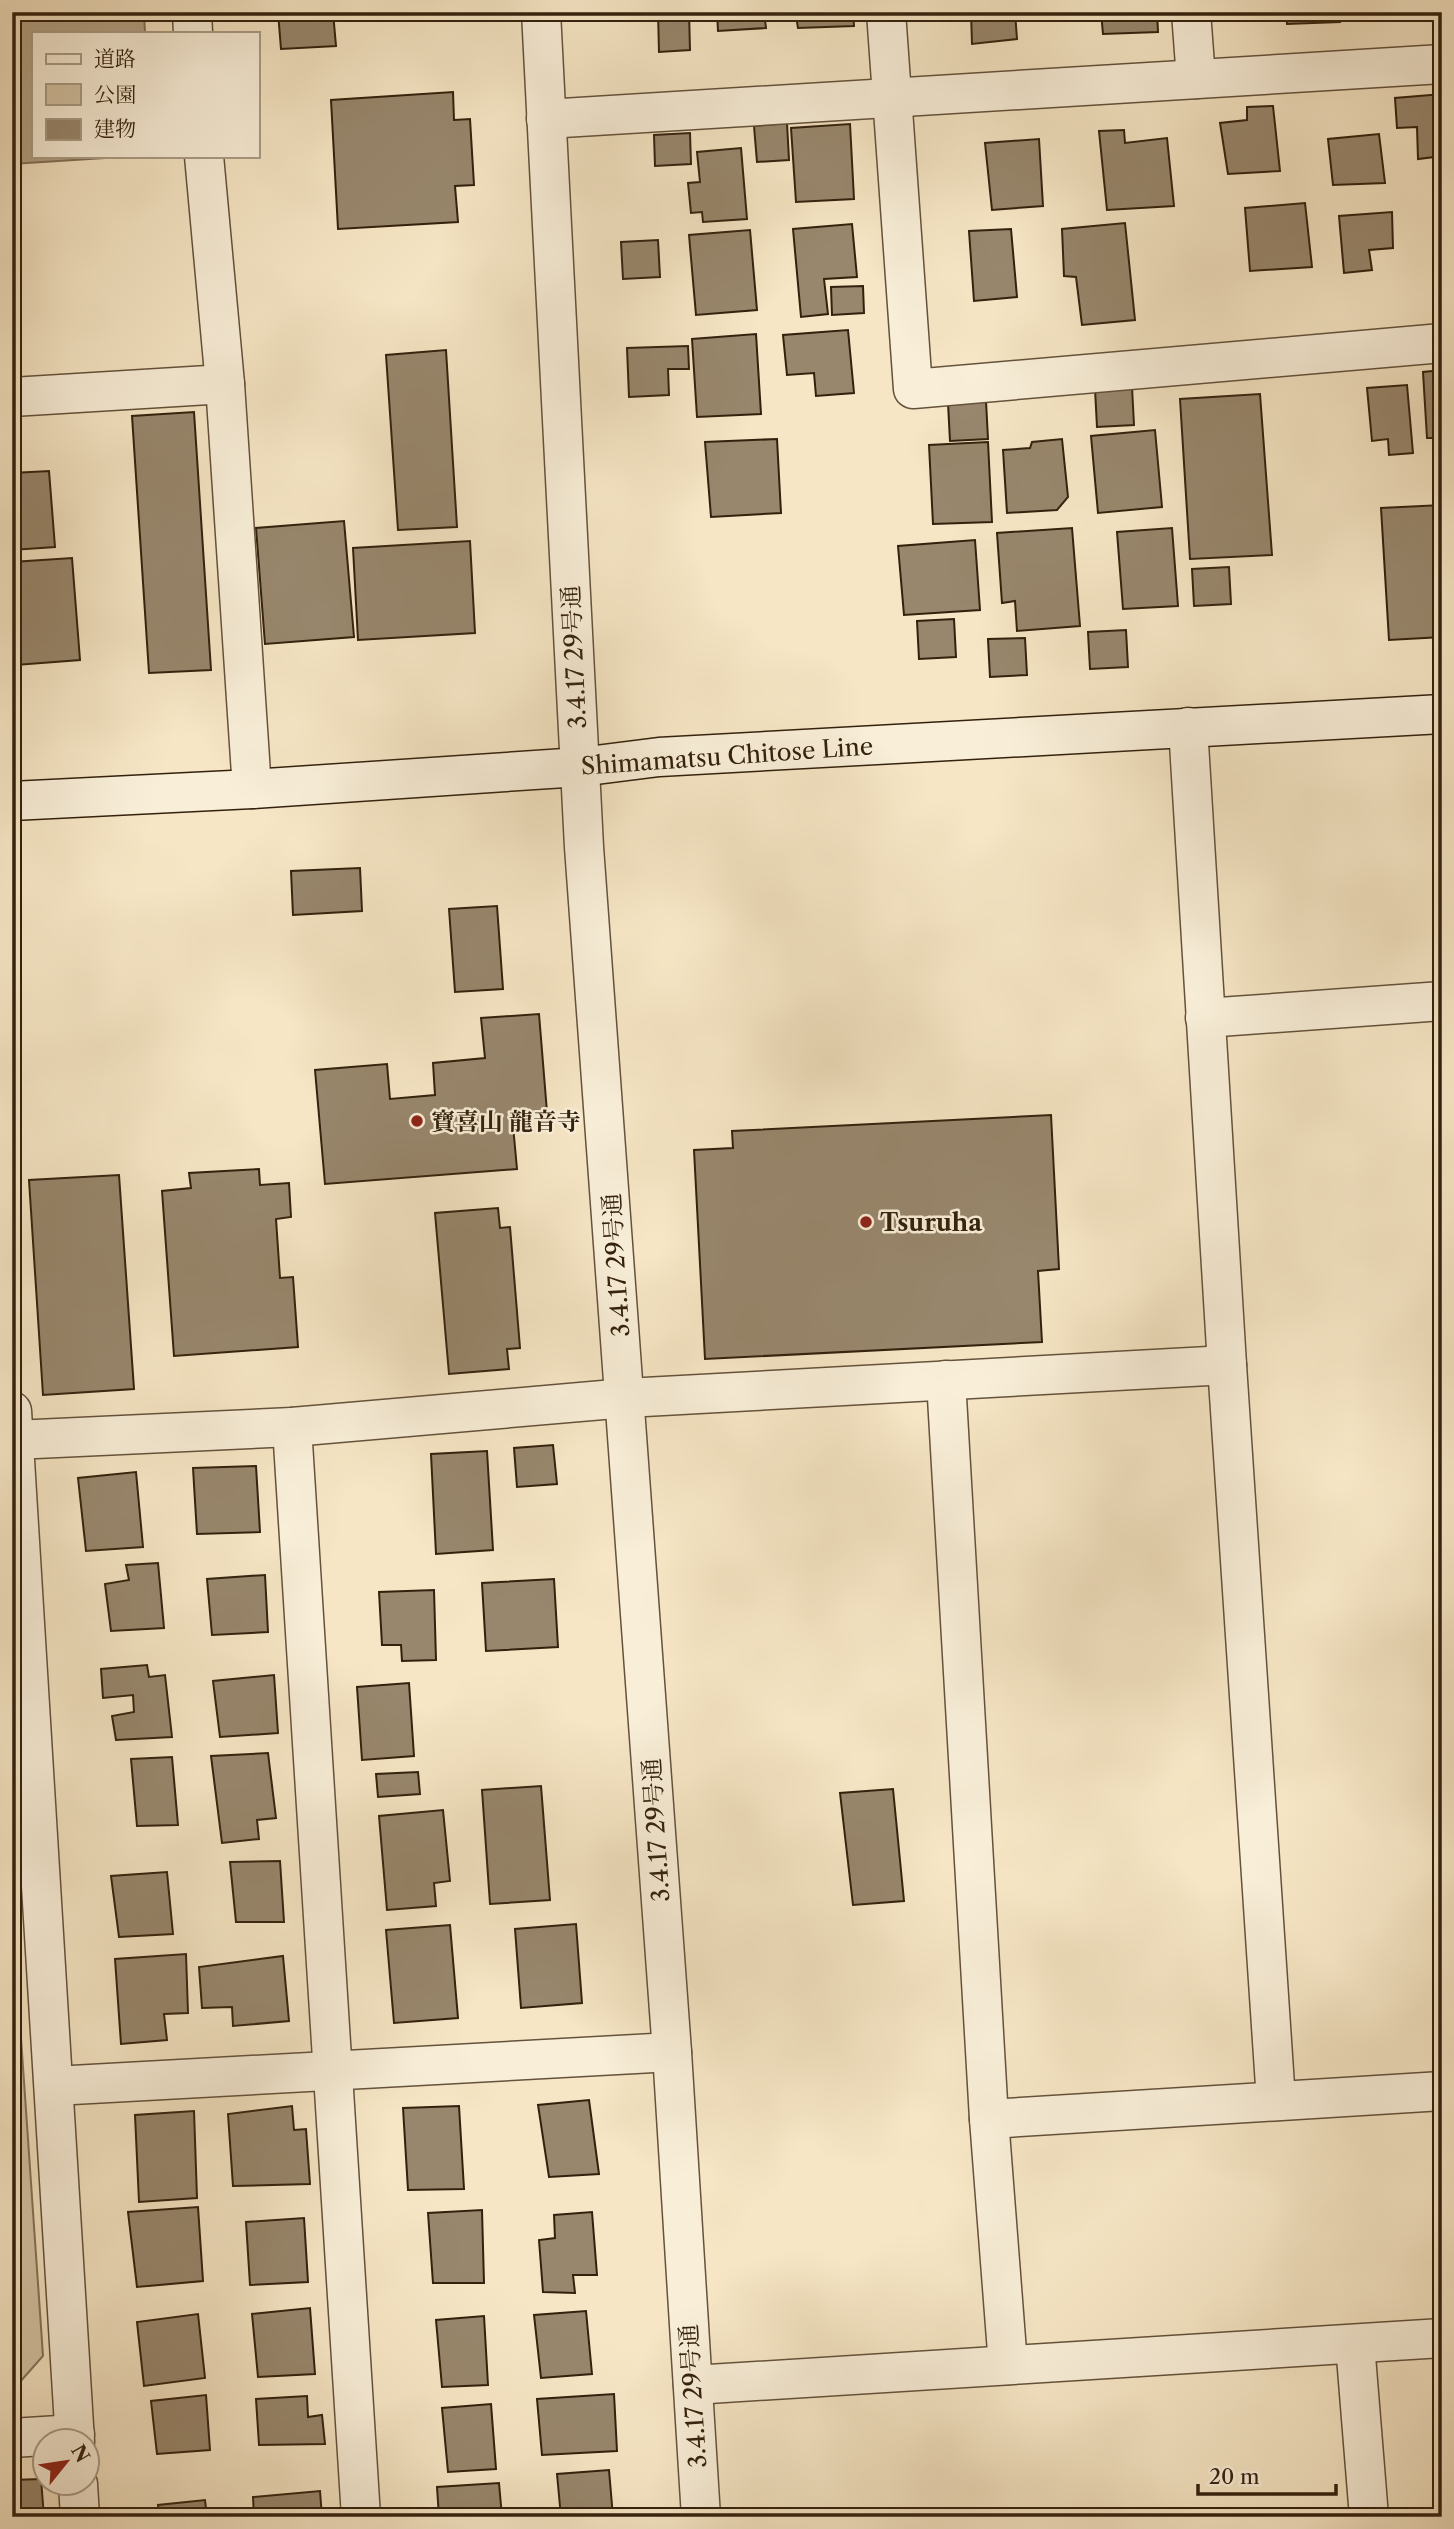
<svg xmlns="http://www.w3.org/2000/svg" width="1454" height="2529" font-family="'Libre Caslon Text','Noto Serif JP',serif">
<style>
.green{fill:#d5c5a6;stroke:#84735a;stroke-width:2}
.water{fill:#b4a386;stroke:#806f56;stroke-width:2}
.building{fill:#98876d;stroke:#33210d;stroke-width:2}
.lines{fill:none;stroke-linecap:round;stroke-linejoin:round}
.minor-casing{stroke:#64523b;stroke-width:41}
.tertiary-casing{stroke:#64523b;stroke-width:41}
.secondary-casing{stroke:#33210d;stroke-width:41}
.minor{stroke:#f9efd9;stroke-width:38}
.tertiary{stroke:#f9efd9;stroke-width:38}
.secondary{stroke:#f9efd9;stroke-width:38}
.poi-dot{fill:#8f2418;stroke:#f9efd9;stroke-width:2.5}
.labels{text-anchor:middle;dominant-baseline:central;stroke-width:5;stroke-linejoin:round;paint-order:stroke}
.street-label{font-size:24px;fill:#33210d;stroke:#f9efd9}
.poi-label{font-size:24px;font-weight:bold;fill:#33210d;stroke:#f9efd9;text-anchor:start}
</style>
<rect width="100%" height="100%" fill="#f6e6c5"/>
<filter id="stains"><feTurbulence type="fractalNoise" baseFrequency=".00286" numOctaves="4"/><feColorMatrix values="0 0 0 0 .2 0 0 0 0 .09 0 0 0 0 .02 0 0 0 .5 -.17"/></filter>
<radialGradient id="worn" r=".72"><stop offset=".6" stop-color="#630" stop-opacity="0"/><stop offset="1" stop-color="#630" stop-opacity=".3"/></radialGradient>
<!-- green -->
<polygon class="green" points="12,1908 43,2356 12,2391"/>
<!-- water -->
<polygon class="water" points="12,12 144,12 145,33 33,33 33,156 137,156 12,164"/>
<!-- building -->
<g class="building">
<polygon points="278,12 333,12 336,46 281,49"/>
<polygon points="658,12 689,12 690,50 659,52"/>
<polygon points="717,12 764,12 766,28 718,31"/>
<polygon points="786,12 853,12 854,26 798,28 796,16 787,17"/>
<polygon points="971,12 1015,12 1017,39 972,44"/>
<polygon points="1101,12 1157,12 1158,32 1103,34"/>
<polygon points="1286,12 1339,12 1340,22 1287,24"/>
<polygon points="453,92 454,120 470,119 474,185 455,186 458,222 338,229 331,100"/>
<polygon points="1442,94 1442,156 1418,159 1417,127 1397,128 1395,98"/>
<polygon points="1273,106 1280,171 1228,174 1220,123 1247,120 1247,107"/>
<polygon points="787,123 789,160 757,162 754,126"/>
<polygon points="850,124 854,199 796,202 791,128"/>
<polygon points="1124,130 1125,143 1167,138 1174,206 1107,210 1099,131"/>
<polygon points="690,133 691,164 655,166 654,135"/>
<polygon points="1379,134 1385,183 1333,185 1328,139"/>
<polygon points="1039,139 1043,206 992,210 985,143"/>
<polygon points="741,148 747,219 703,222 702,212 691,213 688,183 700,182 697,152"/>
<polygon points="1305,203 1312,267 1250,271 1245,208"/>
<polygon points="1392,212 1393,248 1369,250 1372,270 1344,273 1339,216"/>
<polygon points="1125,223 1135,320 1082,325 1076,277 1064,276 1062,229"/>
<polygon points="852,224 857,277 824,279 828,314 801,317 793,229"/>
<polygon points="1011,229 1017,297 974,301 969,231"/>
<polygon points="750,230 757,310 696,315 689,235"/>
<polygon points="658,240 660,277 623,279 621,242"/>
<polygon points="863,286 864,313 832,315 831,287"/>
<polygon points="848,330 854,393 816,396 814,373 787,375 783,335"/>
<polygon points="756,334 761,414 697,417 692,339"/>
<polygon points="688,346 689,369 668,369 669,395 629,397 627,348"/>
<polygon points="446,350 457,527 398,530 386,355"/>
<polygon points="1442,370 1442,438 1427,438 1423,372"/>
<polygon points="1407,385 1413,453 1389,455 1388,439 1372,441 1367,388"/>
<polygon points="1132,387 1134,425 1097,427 1095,389"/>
<polygon points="1260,394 1272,555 1190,559 1180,399"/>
<polygon points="986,401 988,439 950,441 948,403"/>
<polygon points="194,412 211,670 149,673 132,416"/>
<polygon points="1155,430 1162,507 1098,513 1091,436"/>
<polygon points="777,439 781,513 711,517 705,442"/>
<polygon points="1062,439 1068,497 1057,510 1007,513 1003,450 1030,448 1032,442"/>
<polygon points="988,442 992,522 933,524 929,445"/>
<polygon points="49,471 55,547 12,550 12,473"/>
<polygon points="1442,505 1442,637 1389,640 1381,508"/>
<polygon points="344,521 354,637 265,644 256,528"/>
<polygon points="1072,528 1080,626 1017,631 1015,601 1002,603 997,533"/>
<polygon points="1172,528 1178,606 1123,609 1117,532"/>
<polygon points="975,540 980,610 904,615 898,546"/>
<polygon points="470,541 475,633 358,640 353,548"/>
<polygon points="72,558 80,660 16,665 12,618 12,562"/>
<polygon points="1229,567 1231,604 1194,606 1192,569"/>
<polygon points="954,619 956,657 919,659 917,621"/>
<polygon points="1126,630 1128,667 1090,669 1088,632"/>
<polygon points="1025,638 1027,675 990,677 988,639"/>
<polygon points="360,868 362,911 293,915 291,871"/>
<polygon points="497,906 503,989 455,992 449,909"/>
<polygon points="539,1014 547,1112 512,1115 517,1169 325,1184 315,1070 387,1064 390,1099 435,1095 433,1063 485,1058 481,1018"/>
<polygon points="1051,1115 1059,1269 1038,1271 1042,1342 705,1359 694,1150 733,1148 732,1131"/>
<polygon points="259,1169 260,1185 289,1183 291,1217 276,1219 280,1278 293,1277 298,1347 174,1356 162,1191 191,1188 189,1173"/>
<polygon points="119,1175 134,1389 43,1395 29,1180"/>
<polygon points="498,1208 500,1228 510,1227 520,1348 507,1349 509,1369 449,1374 435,1213"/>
<polygon points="553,1445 557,1484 517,1487 514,1448"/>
<polygon points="487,1451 493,1550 436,1554 431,1454"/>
<polygon points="256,1466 260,1532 197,1534 193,1468"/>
<polygon points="136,1472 143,1547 86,1551 78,1478"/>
<polygon points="158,1563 164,1628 111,1631 105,1584 129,1580 126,1565"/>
<polygon points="265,1575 268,1632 212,1635 207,1579"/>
<polygon points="554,1579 558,1647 486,1651 482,1583"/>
<polygon points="434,1590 436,1660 402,1661 401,1645 382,1645 379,1592"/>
<polygon points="147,1665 149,1677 165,1675 172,1737 116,1740 112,1716 134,1712 133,1695 103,1698 101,1669"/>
<polygon points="274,1675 278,1733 220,1737 213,1681"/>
<polygon points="409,1683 414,1756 362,1760 357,1687"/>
<polygon points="268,1753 276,1818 257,1820 259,1839 222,1843 211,1756"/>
<polygon points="172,1757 178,1825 137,1826 131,1759"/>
<polygon points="418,1772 420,1794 378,1797 376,1774"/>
<polygon points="541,1786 550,1900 490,1904 482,1790"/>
<polygon points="893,1789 904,1901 853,1905 840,1793"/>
<polygon points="443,1810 450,1881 434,1883 436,1906 387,1910 379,1816"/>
<polygon points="280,1861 284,1922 236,1922 230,1862"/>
<polygon points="167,1872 173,1934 119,1937 111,1876"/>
<polygon points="576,1924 582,2003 521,2008 515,1929"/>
<polygon points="450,1925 458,2018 394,2023 386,1930"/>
<polygon points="186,1954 188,2013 164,2014 167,2040 121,2044 115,1959"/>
<polygon points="283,1956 289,2021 233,2026 232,2007 202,2008 199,1967"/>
<polygon points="589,2100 599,2174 549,2177 538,2105"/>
<polygon points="292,2106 294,2130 306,2129 310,2184 233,2186 228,2114"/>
<polygon points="459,2106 464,2189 408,2190 403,2108"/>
<polygon points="194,2111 197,2198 139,2202 135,2115"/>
<polygon points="198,2207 203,2281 137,2287 128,2212"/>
<polygon points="482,2210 484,2283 433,2283 428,2213"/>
<polygon points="592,2212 597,2275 573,2275 575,2293 543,2292 539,2240 555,2238 554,2215"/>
<polygon points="304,2218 308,2282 250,2285 246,2222"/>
<polygon points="310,2308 315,2374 258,2377 252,2314"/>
<polygon points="586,2311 592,2374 541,2378 534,2315"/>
<polygon points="198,2314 205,2378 144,2386 137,2322"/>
<polygon points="484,2316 488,2385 442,2387 436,2320"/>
<polygon points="614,2394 617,2451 542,2455 537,2399"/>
<polygon points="206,2395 210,2450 157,2454 151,2401"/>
<polygon points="307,2396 308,2417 322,2415 325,2444 259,2445 256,2399"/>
<polygon points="491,2404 496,2469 448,2472 442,2408"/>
<polygon points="609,2470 613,2517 561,2517 557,2474"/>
<polygon points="41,2479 44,2517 12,2517 12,2480"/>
<polygon points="499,2483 502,2517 439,2517 437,2487"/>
<polygon points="320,2491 322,2517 254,2517 253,2497"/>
<polygon points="205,2500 207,2517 159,2517 158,2505"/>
</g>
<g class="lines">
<!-- minor casing -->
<g class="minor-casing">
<g id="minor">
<polyline points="192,12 193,33"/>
<polyline points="886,12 913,389 1442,343"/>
<polyline points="1191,12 1196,79"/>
<polyline points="546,119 1442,64"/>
<polyline points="204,156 225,384 252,789"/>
<polyline points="12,397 225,384"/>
<polyline points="1188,727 1227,1365 1276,2101"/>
<polyline points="1205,1018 1442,1001"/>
<polyline points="946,1380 989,2119 1008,2365"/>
<polyline points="12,1411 75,2442"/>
<polyline points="292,1427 361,2517"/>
<polyline points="14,1440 292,1427 626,1398 1227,1365"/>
<polyline points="54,2086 672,2052"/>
<polyline points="989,2119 1442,2091"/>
<polyline points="1355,2344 1369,2517"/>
<polyline points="693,2385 1442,2338"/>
<polyline points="12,2438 75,2434"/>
<polyline points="78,2484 80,2517"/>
</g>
</g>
<!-- tertiary casing -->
<g class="tertiary-casing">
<polyline id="tertiary" points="541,12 584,847 672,2052 701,2517"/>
</g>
<!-- secondary casing -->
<g class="secondary-casing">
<polyline id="secondary" points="12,801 252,789 580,767 659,757 1442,714"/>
</g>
<!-- minor -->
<use href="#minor" class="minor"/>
<!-- tertiary -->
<use href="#tertiary" class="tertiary"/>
<!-- secondary -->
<use href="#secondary" class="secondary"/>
</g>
<!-- markers -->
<g class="poi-dot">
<circle cx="417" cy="1121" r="7"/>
<circle cx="866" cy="1222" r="7"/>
</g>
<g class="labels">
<!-- street labels -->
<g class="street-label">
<text transform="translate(574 657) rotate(-93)">3.4.17 29号通</text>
<text transform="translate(727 756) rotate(-4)">Shimamatsu Chitose Line</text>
<text transform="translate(616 1265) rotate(-94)">3.4.17 29号通</text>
<text transform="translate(656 1830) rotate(-94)">3.4.17 29号通</text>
<text transform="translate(693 2396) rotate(-94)">3.4.17 29号通</text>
</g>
<!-- poi labels -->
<g class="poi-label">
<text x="431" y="1121">寶喜山 龍音寺</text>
<text x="880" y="1222">Tsuruha</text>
</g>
</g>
<!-- margin -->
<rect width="1454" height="2529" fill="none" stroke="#f6e6c5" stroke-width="42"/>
<rect x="14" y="14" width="1426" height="2501" fill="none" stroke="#33210d" stroke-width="3.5"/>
<rect x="21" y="21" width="1412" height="2487" fill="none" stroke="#33210d" stroke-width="2"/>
<!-- legend -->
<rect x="32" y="32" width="228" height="126" fill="#f9efd9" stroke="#aa9d87" stroke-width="2"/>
<rect x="46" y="54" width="35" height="10" fill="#f9efd9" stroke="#aa9d87" stroke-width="2"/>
<text x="94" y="66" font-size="21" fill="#33210d">道路</text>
<rect x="46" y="84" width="35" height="21" fill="#d5c5a6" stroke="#aa9d87" stroke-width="2"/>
<text x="94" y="102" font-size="21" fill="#33210d">公園</text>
<rect x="46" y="119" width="35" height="21" fill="#98876d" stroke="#aa9d87" stroke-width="2"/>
<text x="94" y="136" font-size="21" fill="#33210d">建物</text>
<!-- north arrow -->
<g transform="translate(66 2462) rotate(60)"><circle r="33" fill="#f9efd9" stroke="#aa9d87" stroke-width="2"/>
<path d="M0-5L12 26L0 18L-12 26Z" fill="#8f2418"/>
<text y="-10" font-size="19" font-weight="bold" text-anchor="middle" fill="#33210d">N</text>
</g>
<!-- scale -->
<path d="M1198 2484v10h138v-10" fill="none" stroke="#33210d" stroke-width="3.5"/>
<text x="1209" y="2484" font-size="21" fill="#33210d" stroke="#f9efd9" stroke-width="5" paint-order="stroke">20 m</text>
<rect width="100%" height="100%" filter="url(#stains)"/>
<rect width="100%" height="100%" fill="url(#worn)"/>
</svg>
